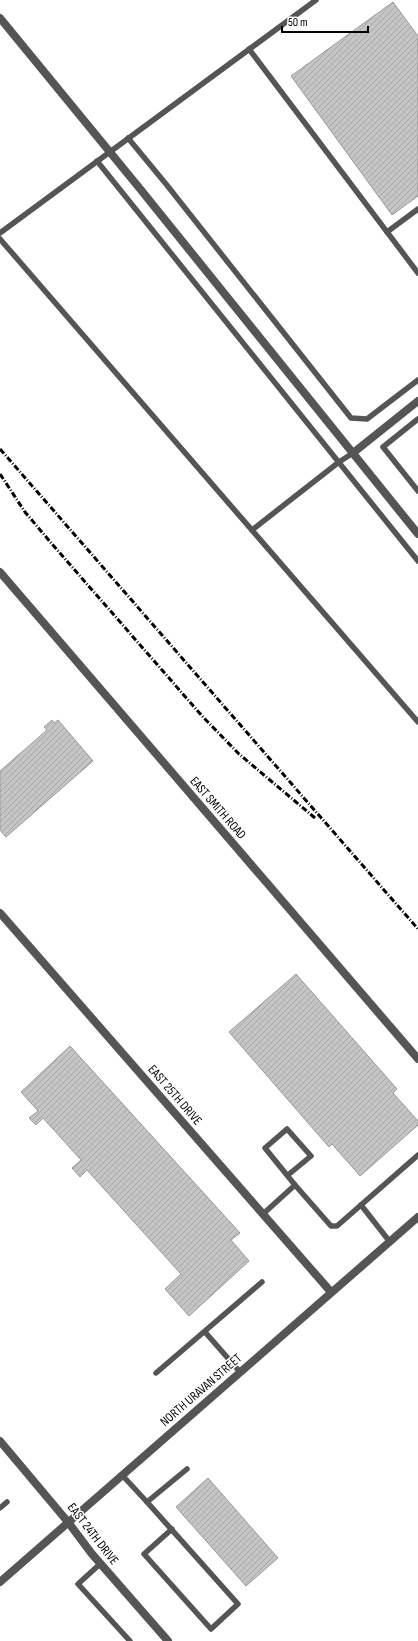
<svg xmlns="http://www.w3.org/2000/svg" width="418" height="1641" font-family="'Sofia Sans Condensed',sans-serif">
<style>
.building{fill:url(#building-hatch);stroke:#999}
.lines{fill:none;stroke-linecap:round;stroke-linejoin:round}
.service{stroke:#555;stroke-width:5.5}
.minor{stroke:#555;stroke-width:8}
.tertiary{stroke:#555;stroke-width:8}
.rail{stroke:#000;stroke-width:3;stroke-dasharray:6 2 1 2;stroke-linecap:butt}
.labels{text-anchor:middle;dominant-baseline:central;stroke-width:3;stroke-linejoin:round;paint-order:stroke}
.street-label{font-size:13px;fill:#000;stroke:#fff}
</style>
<defs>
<pattern id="building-hatch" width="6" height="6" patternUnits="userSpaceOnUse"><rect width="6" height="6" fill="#c4c4c4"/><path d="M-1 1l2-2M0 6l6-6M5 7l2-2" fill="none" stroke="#a7a7a7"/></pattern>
</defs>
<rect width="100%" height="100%" fill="#fff"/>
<!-- building -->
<g class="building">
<polygon points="393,2 418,36 418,196 392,215 291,76"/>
<polygon points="52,720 54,723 58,720 93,761 6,837 0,830 0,771 47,730 44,727"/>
<polygon points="296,974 397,1089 393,1093 418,1121 418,1125 360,1176 332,1144 329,1147 229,1032"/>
<polygon points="70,1046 240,1233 231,1240 249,1261 189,1316 165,1289 181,1274 87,1170 80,1177 72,1168 81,1160 43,1118 36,1125 29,1118 38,1111 21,1092"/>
<polygon points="208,1478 278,1558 246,1586 176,1507"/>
</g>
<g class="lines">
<!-- service -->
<g class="service">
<polyline points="249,49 418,273"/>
<polyline points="128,138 166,184 351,418 367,419 418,380"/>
<polyline points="97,161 418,561"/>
<polyline points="387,232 418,209"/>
<polyline points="0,233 316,0"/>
<polyline points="0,239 418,722"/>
<polyline points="418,419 383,447 418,491"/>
<polyline points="252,530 339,462 353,453"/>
<polyline points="295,1185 331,1226 337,1226 418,1155"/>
<polyline points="361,1205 390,1242"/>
<polyline points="263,1214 295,1185 265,1148 287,1129 311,1156 288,1175"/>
<polyline points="205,1332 240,1372"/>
<polyline points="156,1373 262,1282"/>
<polyline points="122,1475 147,1502 187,1469"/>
<polyline points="147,1502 238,1604 211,1629 144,1554 172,1529"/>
<polyline points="0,1508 7,1502"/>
<polyline points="100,1564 78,1584 130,1641"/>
</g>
<!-- minor -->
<g class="minor">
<polyline points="0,18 141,190 418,534"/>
<polyline points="353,453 418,401"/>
<polyline points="0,913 331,1292"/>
<polyline points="0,1441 68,1522 92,1554 168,1641"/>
<polyline points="0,1582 418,1217"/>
</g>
<!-- tertiary -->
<polyline class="tertiary" points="0,572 418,1059"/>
<!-- rail -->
<g class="rail">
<polyline points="0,449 418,929"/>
<polyline points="0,474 25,512 52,544 203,717 239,754 315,818"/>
</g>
</g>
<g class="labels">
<!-- street labels -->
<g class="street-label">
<text transform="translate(218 808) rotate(49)">EAST SMITH ROAD</text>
<text transform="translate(175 1095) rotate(49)">EAST 25TH DRIVE</text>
<text transform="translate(201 1390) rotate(-41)">NORTH URAVAN STREET</text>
<text transform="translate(93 1534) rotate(52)">EAST 24TH DRIVE</text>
</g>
</g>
<!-- scale -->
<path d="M282 26v6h86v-6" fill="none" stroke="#000000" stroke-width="2"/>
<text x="288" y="26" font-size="12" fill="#000000" stroke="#ffffff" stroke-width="3" paint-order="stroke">50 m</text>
</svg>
